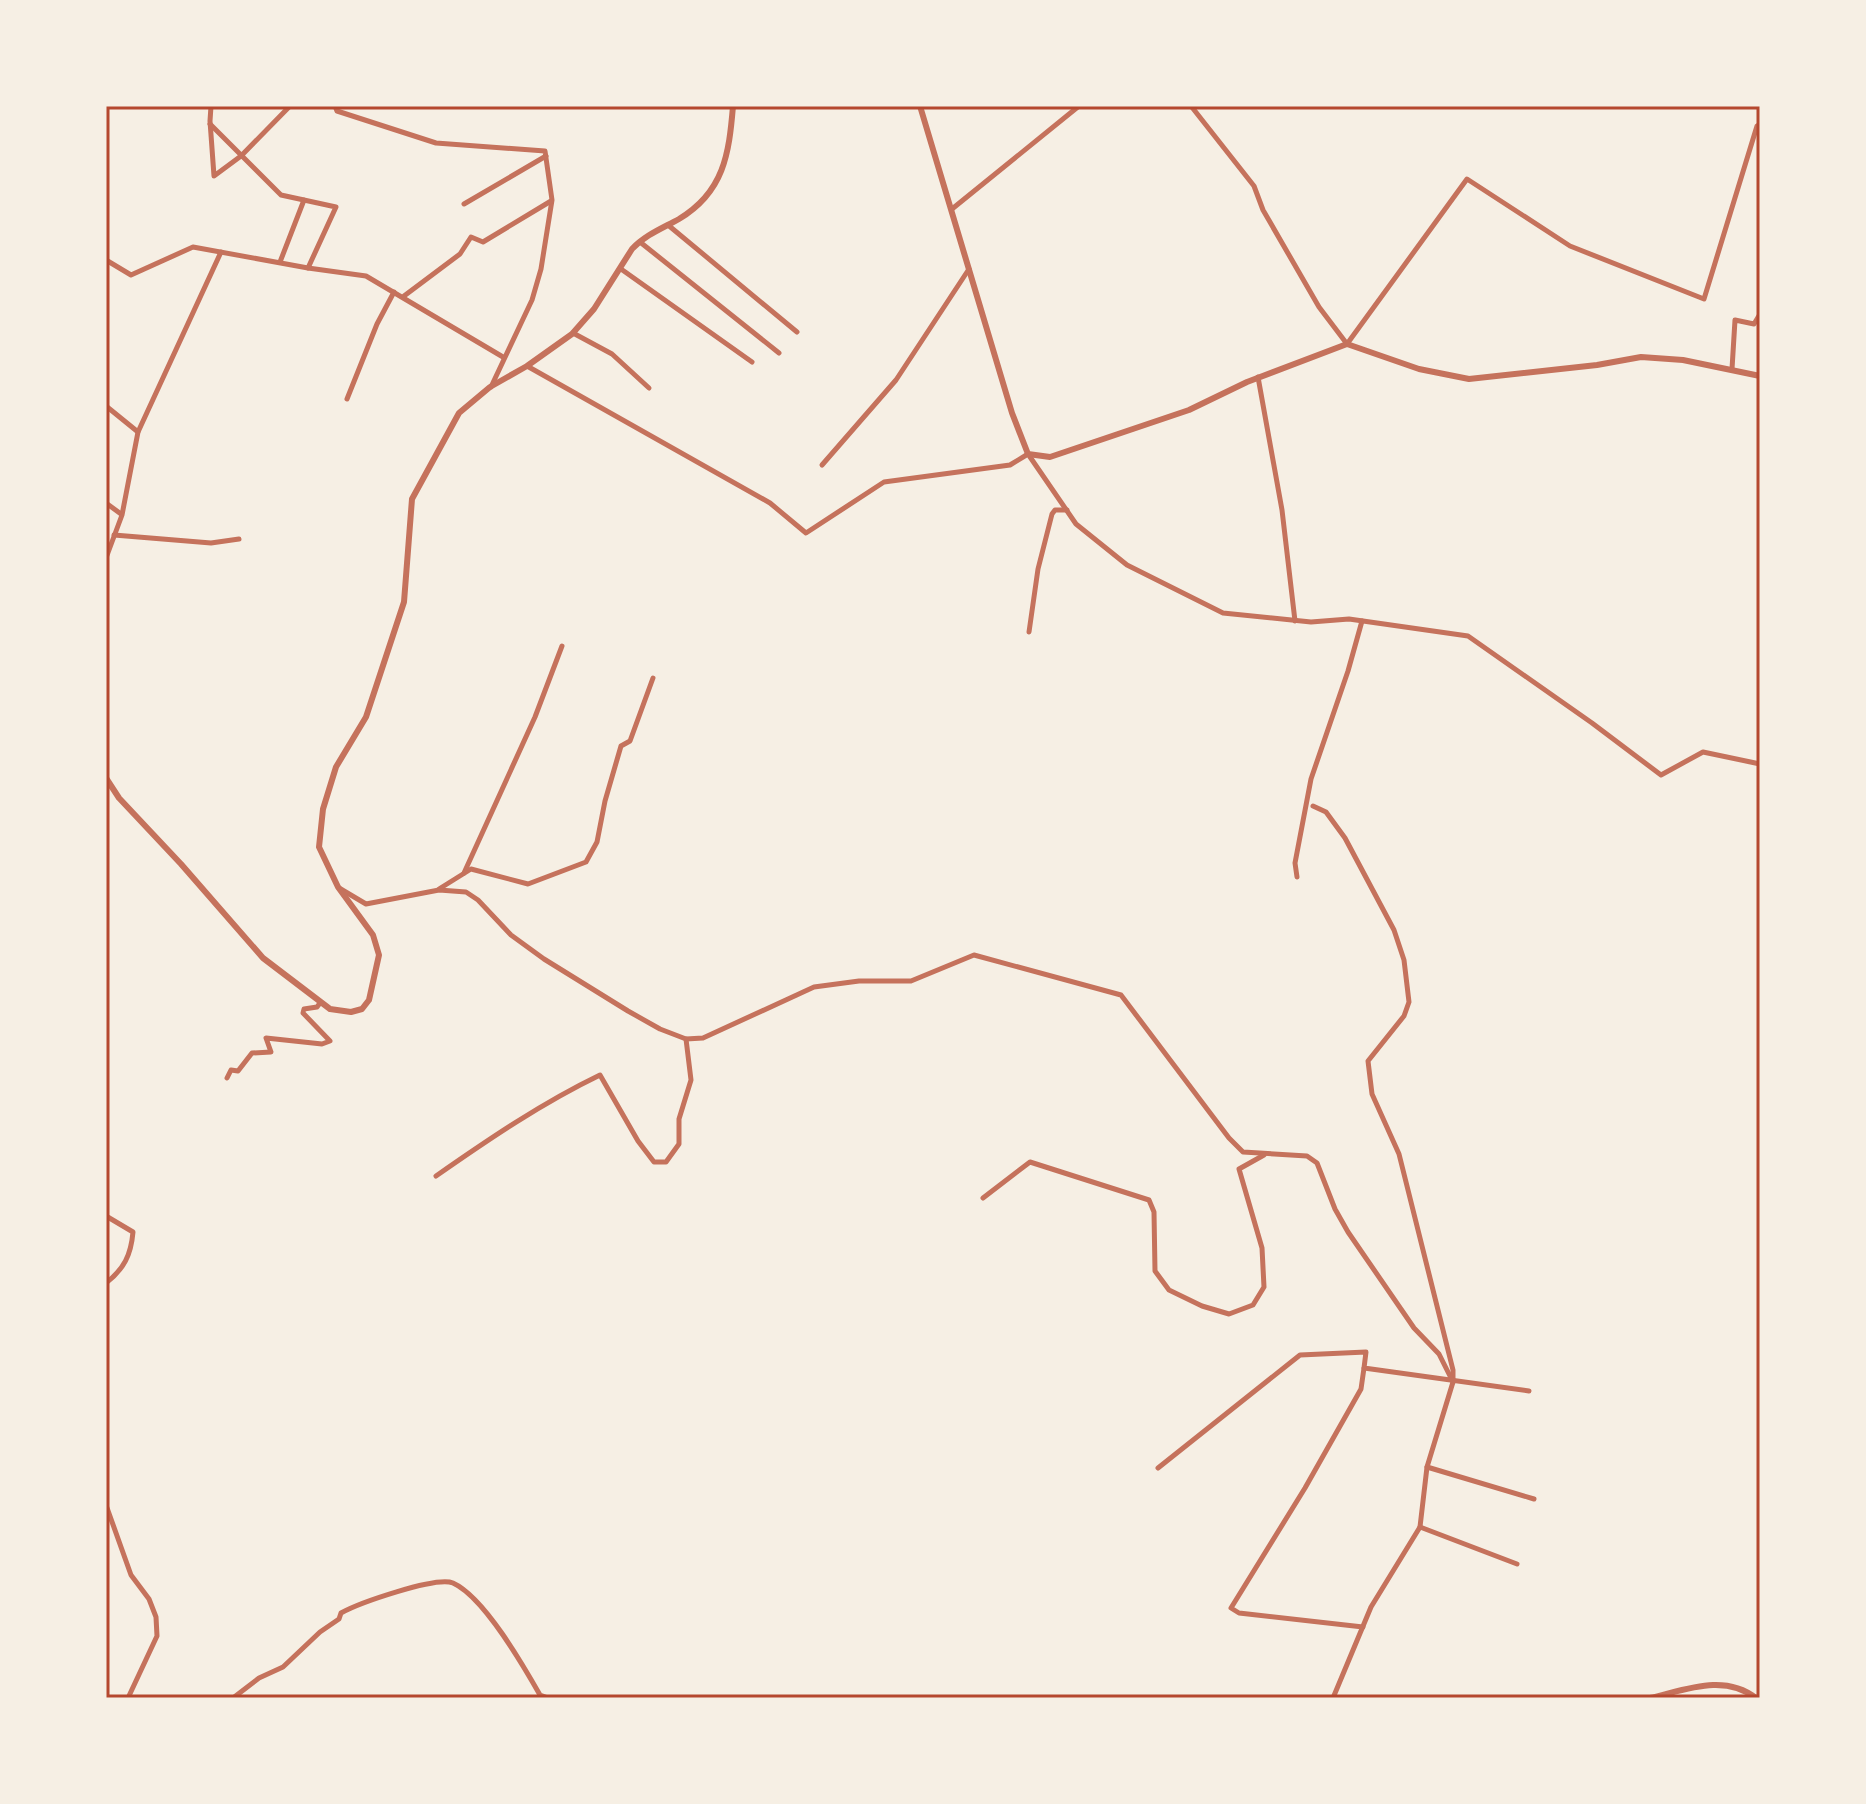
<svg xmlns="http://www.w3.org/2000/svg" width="1866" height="1804" font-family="Merriweather,serif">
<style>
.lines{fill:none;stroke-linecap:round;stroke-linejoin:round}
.minor{stroke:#c5725c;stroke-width:5}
.tertiary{stroke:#c5725c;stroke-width:6}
.neatline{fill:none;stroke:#b5482f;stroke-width:3}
</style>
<rect width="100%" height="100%" fill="#f6efe4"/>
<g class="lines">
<!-- minor -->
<g class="minor">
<polyline points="211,106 210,121 214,176 241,156 290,106"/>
<polyline points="335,106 337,111 436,143 545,151 552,200 541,269 532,300 491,387"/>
<polyline points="1191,106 1254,186 1263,210 1319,307 1347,344 1467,179 1570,246 1704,299 1757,126 1760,124"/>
<polyline points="210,124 281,195 336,207 308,268"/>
<polyline points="464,204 546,156"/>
<polyline points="952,209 1079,106"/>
<polyline points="668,225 797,332"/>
<polyline points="640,242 779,353"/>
<polyline points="106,260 131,275 193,247 308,268 366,276 503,357"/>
<polyline points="280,262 304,200"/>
<polyline points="621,269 752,362"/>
<polyline points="404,296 460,254 471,237 483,242 551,201"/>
<polyline points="573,333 612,354 649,388"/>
<polyline points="527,366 770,503 806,533 884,482 1010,465 1028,454 1076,524 1127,565 1223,613 1311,622 1349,619 1468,636 1592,723 1661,775 1703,752 1760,764"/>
<polyline points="1732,369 1735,320 1754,324 1760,314"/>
<polyline points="1258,377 1282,510 1295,621"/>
<polyline points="347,399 377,324 394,292"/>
<polyline points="106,406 138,432"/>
<polyline points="822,465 896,380 969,269"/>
<polyline points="106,503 121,514"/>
<polyline points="114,535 211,543 239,539"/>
<polyline points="106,558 122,515 138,432 221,252"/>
<polyline points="1029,632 1038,569 1052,514 1055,510 1067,510"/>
<polyline points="1313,806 1326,812 1345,838 1394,930 1404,960 1409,1002 1404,1016 1368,1061 1372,1094 1399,1154 1453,1370 1453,1382 1427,1467 1420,1527 1371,1607 1333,1698"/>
<polyline points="464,873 535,717 562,646"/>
<polyline points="1297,877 1295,863 1311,779 1348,671 1362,621"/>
<polyline points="339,888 366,904 439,890 466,892 478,900 511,935 544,959 628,1011 660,1029 686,1039 703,1038 814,987 859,981 911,981 974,955 1121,995 1229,1138 1243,1152 1307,1156 1317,1163 1335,1209 1348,1232 1414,1328 1439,1354 1453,1382"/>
<polyline points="439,889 471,869 528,884 586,862 597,842 605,801 621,746 630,741 653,678"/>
<polyline points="227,1078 231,1070 238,1071 252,1053 271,1052 266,1038 322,1044 330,1041 303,1013 304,1009 317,1007 320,1003"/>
<path d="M436,1176c53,-37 106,-73 164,-101l38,66 16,21h12l13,-18v-25l12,-39 -5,-41"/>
<polyline points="983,1198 1030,1162 1149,1200 1154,1212 1155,1271 1169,1290 1202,1306 1229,1314 1253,1305 1264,1287 1262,1248 1239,1169 1264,1155"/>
<path d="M106,1216l27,16c-2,23 -9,37 -27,51"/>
<polyline points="1427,1467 1534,1499"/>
<polyline points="1158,1468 1300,1355 1366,1352 1364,1368 1529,1391"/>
<polyline points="106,1505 131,1575 149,1599 156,1617 157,1636 128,1698"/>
<polyline points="1420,1527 1517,1564"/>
<polyline points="1363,1627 1239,1613 1231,1608 1305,1488 1361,1389 1364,1368"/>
<path d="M233,1698l26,-20 24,-11 37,-35 19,-13 2,-6c18,-10 95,-37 112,-30 31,14 70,82 87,112l8,3"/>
</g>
<!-- tertiary -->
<g class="tertiary">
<polyline points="920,106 1012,413 1028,454 1050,457 1189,410 1247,382 1347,344 1419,369 1469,379 1597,365 1641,357 1683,360 1760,376"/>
<path d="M106,778l13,20 62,66 82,94 67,51 21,3 11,-3 7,-9 10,-45 -6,-20 -35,-48 -19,-40 4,-38 13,-42 30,-50 38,-115 8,-103 47,-86 31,-26 37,-21 45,-32 22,-25 38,-60c13,-14 31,-21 47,-30 45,-27 50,-65 54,-113"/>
<path d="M1650,1698c35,-8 74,-25 106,0"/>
</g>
</g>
<!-- border -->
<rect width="1866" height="1804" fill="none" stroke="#f6efe4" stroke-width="216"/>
<rect x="108" y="108" width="1650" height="1588" class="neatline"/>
</svg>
